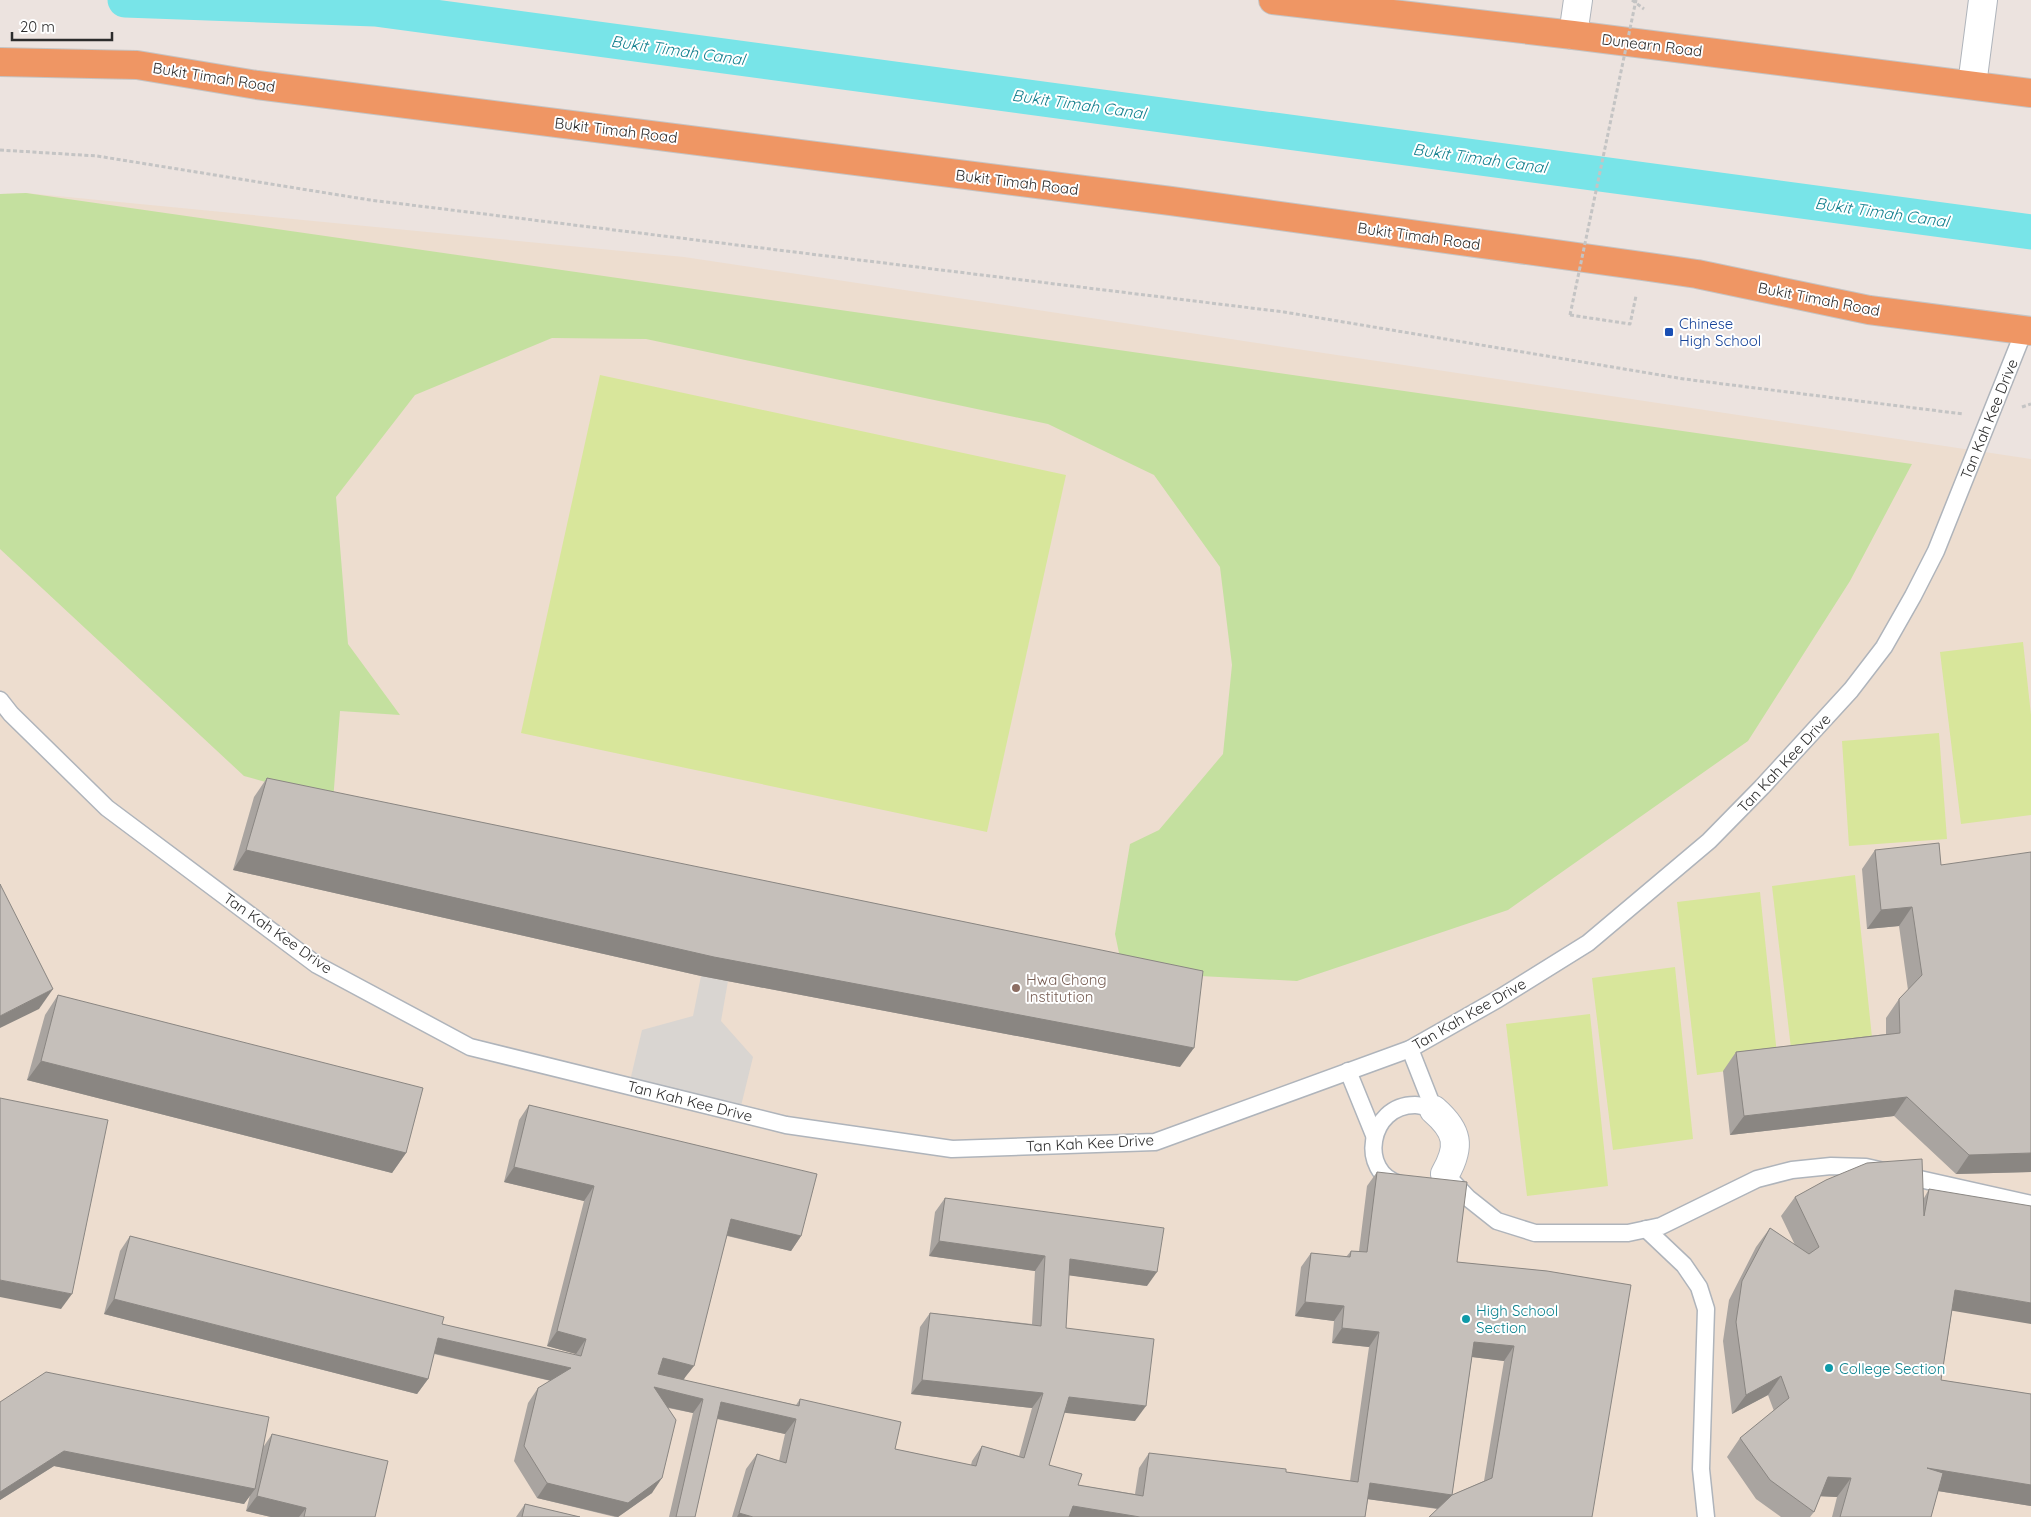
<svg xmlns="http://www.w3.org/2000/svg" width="2031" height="1517" font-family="Quicksand,sans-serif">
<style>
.education{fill:#edddcf}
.green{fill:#c4e09f}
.pitch{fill:#d8e69b}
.plaza{fill:#d9d5d1}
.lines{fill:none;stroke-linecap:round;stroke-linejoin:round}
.canal{stroke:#78e4e8;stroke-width:35}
.service-casing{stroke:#afb4bb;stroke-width:19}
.minor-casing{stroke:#afb4bb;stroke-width:30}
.trunk-casing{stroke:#c4c4c4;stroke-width:30}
.path{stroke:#c4c4c4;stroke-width:3;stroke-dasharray:4 2.5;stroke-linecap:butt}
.service{stroke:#fff;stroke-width:16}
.minor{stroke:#fff;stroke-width:28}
.trunk{stroke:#ef9664;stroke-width:28}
.path-bridge{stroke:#c4c4c4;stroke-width:3;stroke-dasharray:4 2.5;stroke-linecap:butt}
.wall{fill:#a9a4a0;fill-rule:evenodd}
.shaded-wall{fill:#8a8682}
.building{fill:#c5bfba;stroke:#8a8682}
.transit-dot{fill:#1a4fb4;stroke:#fff;stroke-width:2}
.education-dot{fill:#8d6e63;stroke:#fff;stroke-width:2}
.culture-dot{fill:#0f9aa8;stroke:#fff;stroke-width:2}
.labels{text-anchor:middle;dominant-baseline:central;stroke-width:4;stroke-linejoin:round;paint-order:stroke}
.street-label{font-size:15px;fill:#2c2c2c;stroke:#fff}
.transit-label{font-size:15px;fill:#164399;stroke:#fff;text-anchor:start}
.education-label{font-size:15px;fill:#785e54;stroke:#fff;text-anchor:start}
.culture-label{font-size:15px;fill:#0d838f;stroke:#fff;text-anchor:start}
.water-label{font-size:16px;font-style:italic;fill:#15818f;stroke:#fff}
</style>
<rect width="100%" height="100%" fill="#ece3df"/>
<!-- education -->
<polygon class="education" points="26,193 684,257 2031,459 2031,1517 0,1517 0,194"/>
<!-- green -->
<polygon class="green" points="26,193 1912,464 1850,581 1748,741 1508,910 1297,981 1123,972 1115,934 1130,844 1159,830 1223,754 1232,665 1220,567 1154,475 1048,424 646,339 552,338 415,395 336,497 348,644 400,715 340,711 333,801 244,776 0,549 0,194"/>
<!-- pitch -->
<g class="pitch">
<polygon points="600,375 1066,475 987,832 521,733"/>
<polygon points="2023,642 2031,715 2031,815 1961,824 1940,652"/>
<polygon points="1939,733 1947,839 1849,846 1842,741"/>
<polygon points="1855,875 1873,1047 1792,1057 1772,886"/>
<polygon points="1760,892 1778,1064 1697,1075 1677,902"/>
<polygon points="1675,967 1693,1139 1613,1150 1592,978"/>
<polygon points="1590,1014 1608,1186 1527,1196 1506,1024"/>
</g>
<!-- plaza -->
<polygon class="plaza" points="701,976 728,981 721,1021 753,1057 741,1106 630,1081 642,1030 693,1016"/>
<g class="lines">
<!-- canal -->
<polyline class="canal" points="125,0 375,9 2031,232"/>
<!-- service casing -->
<g class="service-casing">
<g id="service">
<polyline points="0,700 11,714 107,808 317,965 470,1047 786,1125 952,1149 1155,1142 1410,1049 1498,999 1588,943 1709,841 1762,787 1851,690 1884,647 1913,596 1936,551 2024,331"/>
<polyline points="1410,1049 1434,1110"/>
<polyline points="1348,1071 1374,1135"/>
<polyline points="1450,1179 1468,1198 1497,1221 1535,1233 1628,1233 1661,1226 1757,1179 1792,1170 1831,1166 1866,1167 2031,1204"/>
<path d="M1400,1184c-42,-11 -32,-79 15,-79 6,0 13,3 19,5"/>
<polyline points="1646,1229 1684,1265 1699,1287 1706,1309 1701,1469 1706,1517"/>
</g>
</g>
<!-- minor casing -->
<g class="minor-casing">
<g id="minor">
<polyline points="1573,35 1578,0"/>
<polyline points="1972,85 1983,0"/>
<path d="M1434,1110c24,21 27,36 11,64"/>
</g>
</g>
<!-- trunk casing -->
<g class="trunk-casing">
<g id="trunk">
<polyline points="1273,0 1573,35 2031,93"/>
<polyline points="0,62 137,65 257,85 1171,201 1642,266 1697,274 1869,310 2031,331"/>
</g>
</g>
<!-- path -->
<g class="path">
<polyline points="1632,0 1644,9"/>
<polyline points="0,150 97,156 370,200 1284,312 1684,379 1963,414"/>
<polyline points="1570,315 1630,324 1636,296"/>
<polyline points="2022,407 2031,404"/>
</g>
<!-- service -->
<use href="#service" class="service"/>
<!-- minor -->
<use href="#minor" class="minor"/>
<!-- trunk -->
<use href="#trunk" class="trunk"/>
<!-- path-bridge -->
<polyline class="path-bridge" points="1570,315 1636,0"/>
</g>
<!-- wall -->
<g class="wall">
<polygon points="267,778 1180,1067 701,976 233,870 254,797"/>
<polygon points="1875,850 1941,865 2031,1172 1956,1174 1894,1116 1730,1135 1723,1071 1736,1052 1886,1034 1886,1018 1899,999 1908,990 1899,926 1867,929 1862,869"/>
<polygon points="58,995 406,1153 392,1173 27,1080 45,1015"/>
<path d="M529,1105l272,131 -10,15 -64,-15 -43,144 112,25 4,-6 95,50 76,16 1,-4 10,-15 37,10 13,-48 -121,-14 9,-67 10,-14 102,11 3,-53 -106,-15 6,-44 10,-14 202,88 -78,-11 -3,53 69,93 -71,-9 -15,53 29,20 57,9 4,-26 10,-15 201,28 19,-134 -37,-4 2,-22 -39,-5 6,-49 10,-14 35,4 5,-6h8l8,-65 10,-14 80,90 90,9 45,246 -155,-8 -69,-10 -3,18h-633l14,-48 11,-15 22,7 6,-27 -68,-15 -22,98h-26l24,-104 -25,-5 -16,85 -34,24h-3l-78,-19 -23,-37 14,-58 10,-15 13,-7 -117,-27 -6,25 -11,15 -313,-80 16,-63 10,-15 312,88 134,31v-1l-29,-8 37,-145 -80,-19 15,-62zM1472,1357l32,4 -20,120 -32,14z"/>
<polygon points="1929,1189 1952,1311 1941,1380 2031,1394 2031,1506 1938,1491 1931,1517 1832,1517 1837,1497 1820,1496 1814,1512 1810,1517 1781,1517 1756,1499 1727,1457 1740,1438 1774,1411 1768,1395 1732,1414 1723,1341 1729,1300 1756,1247 1770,1228 1795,1245 1781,1216 1795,1197 1924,1198"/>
<polygon points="0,1402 264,1446 272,1434 375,1517 271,1517 246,1511 250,1495 244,1504 54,1466 0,1500"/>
<polygon points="525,1504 580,1517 516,1517"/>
</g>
<!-- shaded-wall -->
<g class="shaded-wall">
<polygon points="246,850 1194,1048 1180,1067 701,976 233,870"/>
<polygon points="1912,907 1899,926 1867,929 1881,910"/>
<polygon points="53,989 39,1009 0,1028 0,1016"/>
<polygon points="41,1061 406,1153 392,1173 27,1080"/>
<polygon points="1907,1097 1894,1116 1730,1135 1744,1116"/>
<polygon points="2031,1153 2031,1172 1956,1174 1969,1155"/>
<polygon points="514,1167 594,1186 584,1201 504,1182"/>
<polygon points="731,1219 801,1236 791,1251 721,1234"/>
<polygon points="939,1241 1045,1256 1035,1271 929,1256"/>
<polygon points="1070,1259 1157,1272 1147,1286 1059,1274"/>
<polygon points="0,1280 72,1294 61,1309 0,1297"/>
<polygon points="1955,1290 2031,1303 2031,1324 1942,1309"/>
<polygon points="114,1299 428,1379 417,1394 104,1314"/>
<polygon points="1305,1302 1344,1306 1334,1321 1295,1316"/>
<polygon points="1342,1328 1379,1332 1369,1347 1332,1343"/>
<polygon points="557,1331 586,1339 576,1354 547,1346"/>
<polygon points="438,1338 571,1368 561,1383 428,1352"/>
<polygon points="1474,1342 1514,1346 1504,1361 1464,1356"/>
<polygon points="663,1358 694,1366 683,1380 652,1373"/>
<polygon points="1781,1376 1768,1395 1732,1414 1746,1395"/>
<polygon points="922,1380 1043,1393 1032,1408 911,1394"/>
<polygon points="654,1387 703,1399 693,1413 644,1402"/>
<polygon points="1069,1397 1146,1406 1135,1421 1058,1412"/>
<polygon points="721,1402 796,1419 785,1434 710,1417"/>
<polygon points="64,1451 255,1489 244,1504 54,1466 0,1500 0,1492"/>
<polygon points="1927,1468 2031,1485 2031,1506 1913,1487"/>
<polygon points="1828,1477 1851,1478 1837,1497 1814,1496"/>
<polygon points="662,1478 652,1493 618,1517 537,1498 547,1483"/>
<polygon points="1370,1483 1452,1495 1441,1509 1359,1498"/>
<polygon points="257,1496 306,1508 299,1517 271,1517 246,1511"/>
<polygon points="1073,1506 1140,1517 1065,1517"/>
<polygon points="739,1513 753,1517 737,1517"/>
</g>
<!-- building -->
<g class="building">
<polygon points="267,778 1203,971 1194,1048 714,957 246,850"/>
<polygon points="1939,843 1941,865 2031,852 2031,1153 1969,1155 1907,1097 1744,1116 1736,1052 1900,1033 1899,999 1922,975 1912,907 1881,910 1875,850"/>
<polygon points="0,884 53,989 0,1016"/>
<polygon points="58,995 423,1088 406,1153 41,1061"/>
<polygon points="0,1098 108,1120 72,1294 0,1280"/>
<polygon points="529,1105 817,1174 801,1236 731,1219 694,1366 663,1358 658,1374 799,1406 800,1399 901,1422 895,1449 976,1466 982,1446 1024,1458 1043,1393 922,1380 930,1313 1041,1326 1045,1256 939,1241 945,1198 1164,1228 1157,1272 1070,1259 1066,1328 1154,1339 1146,1406 1069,1397 1049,1465 1082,1474 1078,1485 1143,1496 1149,1453 1286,1469 1286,1472 1358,1482 1379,1332 1342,1328 1344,1306 1305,1302 1311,1253 1350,1257 1351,1251 1367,1252 1377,1172 1467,1182 1457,1262 1547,1271 1631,1285 1592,1517 1429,1517 1452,1495 1492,1478 1514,1346 1474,1342 1452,1495 1370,1483 1365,1517 1140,1517 1073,1506 1069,1517 753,1517 739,1513 757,1454 786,1463 796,1419 721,1402 695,1517 676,1517 703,1399 654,1387 676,1420 662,1478 628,1503 547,1483 524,1446 538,1388 571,1368 438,1338 428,1379 114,1299 130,1236 444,1317 442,1324 581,1356 586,1339 557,1331 594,1186 514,1167"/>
<polygon points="1922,1159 1924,1216 1929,1189 2031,1206 2031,1303 1955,1290 1941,1380 2031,1394 2031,1485 1927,1468 1943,1473 1931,1517 1840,1517 1851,1478 1828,1477 1814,1512 1770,1480 1740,1438 1789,1398 1781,1376 1746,1395 1736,1322 1742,1281 1770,1228 1809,1254 1819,1247 1795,1197 1826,1180 1867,1163"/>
<polygon points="46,1372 269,1417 255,1489 64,1451 0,1492 0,1402"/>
<polygon points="272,1434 388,1461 375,1517 304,1517 306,1508 257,1496"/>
<polygon points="525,1504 580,1517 522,1517"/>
</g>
<!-- markers -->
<rect class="transit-dot" x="1664" y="327" width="10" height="10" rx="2.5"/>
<circle class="education-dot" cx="1016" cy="988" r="5"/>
<g class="culture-dot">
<circle cx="1466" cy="1319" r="5"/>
<circle cx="1829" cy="1368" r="5"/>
</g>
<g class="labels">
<!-- street labels -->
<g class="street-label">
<text transform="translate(1652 45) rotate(7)">Dunearn Road</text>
<text transform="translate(214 77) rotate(9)">Bukit Timah Road</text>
<text transform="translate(616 130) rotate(7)">Bukit Timah Road</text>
<text transform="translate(1017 182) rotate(7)">Bukit Timah Road</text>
<text transform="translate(1419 236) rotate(8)">Bukit Timah Road</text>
<text transform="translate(1819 299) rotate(11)">Bukit Timah Road</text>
<text transform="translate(1989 419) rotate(-68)">Tan Kah Kee Drive</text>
<text transform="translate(1784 763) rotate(-47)">Tan Kah Kee Drive</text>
<text transform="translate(278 933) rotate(35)">Tan Kah Kee Drive</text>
<text transform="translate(1469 1014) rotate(-30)">Tan Kah Kee Drive</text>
<text transform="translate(690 1101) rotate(14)">Tan Kah Kee Drive</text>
<text transform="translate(1090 1143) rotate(-3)">Tan Kah Kee Drive</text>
</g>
<!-- transit labels -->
<g class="transit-label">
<text x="1679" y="323">Chinese<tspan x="1679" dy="17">High School</tspan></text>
</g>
<!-- education labels -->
<g class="education-label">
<text x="1026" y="979">Hwa Chong<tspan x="1026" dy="17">Institution</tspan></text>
</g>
<!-- culture labels -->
<g class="culture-label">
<text x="1476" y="1310">High School<tspan x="1476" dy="17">Section</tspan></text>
<text x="1839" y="1368">College Section</text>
</g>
<!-- water labels -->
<g class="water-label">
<text transform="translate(678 50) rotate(8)">Bukit Timah Canal</text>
<text transform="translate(1079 104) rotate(8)">Bukit Timah Canal</text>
<text transform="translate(1480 158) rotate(8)">Bukit Timah Canal</text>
<text transform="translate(1882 212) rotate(8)">Bukit Timah Canal</text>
</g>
</g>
<!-- scale -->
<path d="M12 32v8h100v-8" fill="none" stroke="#2c2c2c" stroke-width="2.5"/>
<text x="20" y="32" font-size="15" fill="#2c2c2c" stroke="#ffffff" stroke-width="4" paint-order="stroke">20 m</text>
</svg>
